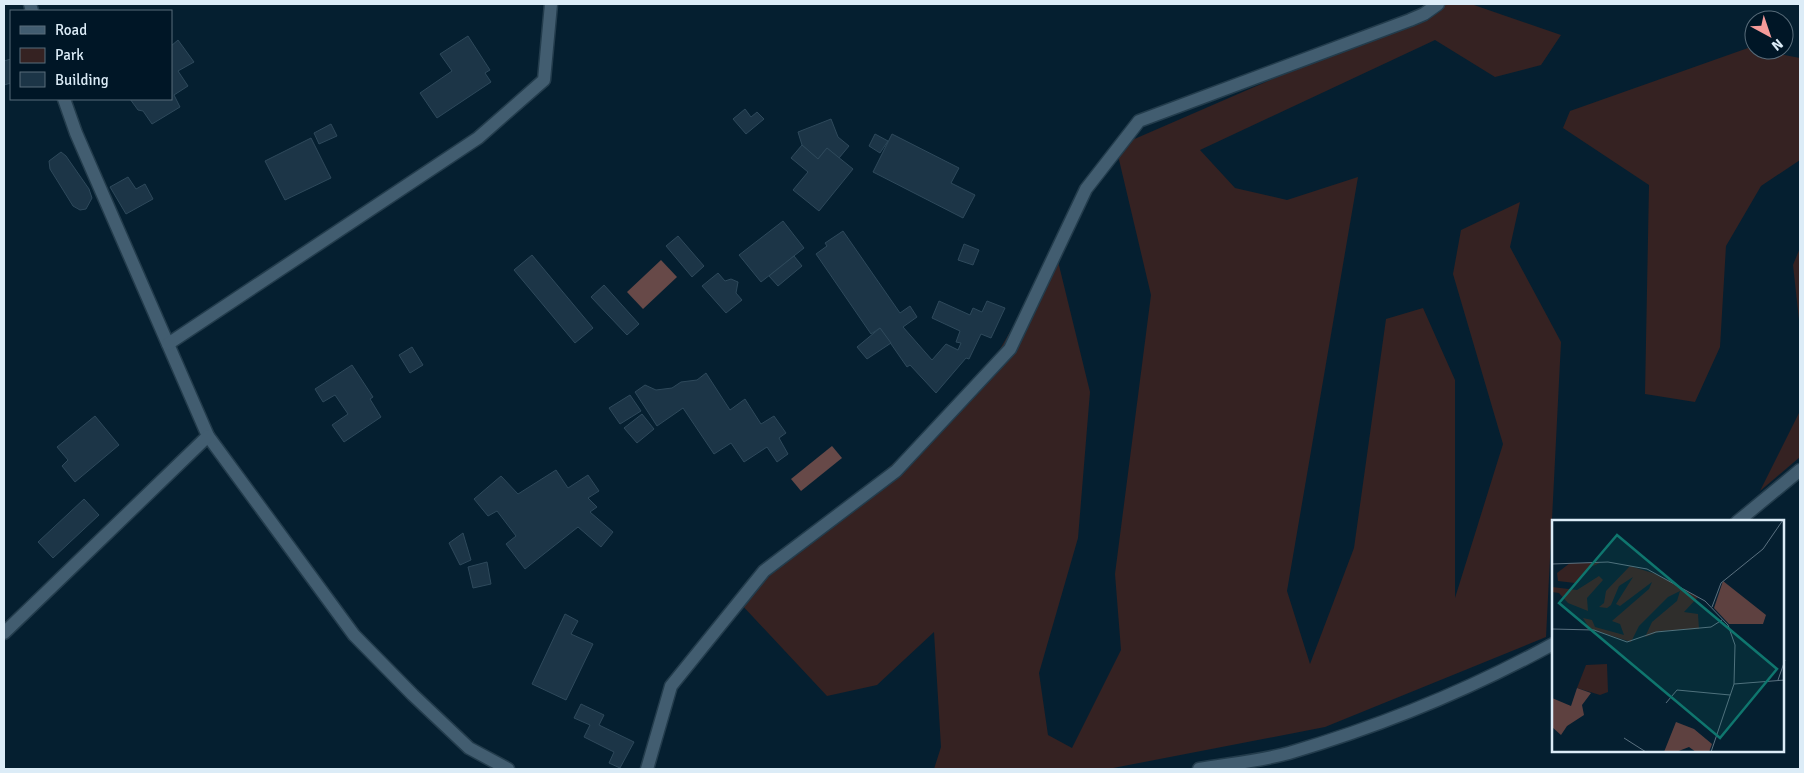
<svg xmlns="http://www.w3.org/2000/svg" width="1804" height="773" font-family="Signika,sans-serif">
<style>
.green{fill:#352222}
.water{fill:#674948}
.building{fill:#1c3547;stroke:#2e495b}
.lines{fill:none;stroke-linecap:round;stroke-linejoin:round}
.street-casing{stroke:#233c4c;stroke-width:15}
.street{stroke:#425d70;stroke-width:12}
.inset-road{fill:none;stroke:#5b7180;stroke-width:1}
.view{fill:#0f766e;fill-opacity:0.15;stroke:#0f766e;stroke-width:2.5}
.inset-edge{fill:none;stroke:#dcecf7;stroke-width:2.5}
</style>
<rect width="100%" height="100%" fill="#051f30"/>
<!-- green -->
<g class="green">
<polygon points="1445,4 1471,4 1561,35 1541,65 1495,77 1435,40 1200,150 1235,188 1287,200 1358,177 1287,591 1310,664 1354,548 1386,319 1423,308 1455,380 1455,598 1503,444 1453,274 1461,230 1520,202 1510,247 1561,342 1546,637 1325,727 1108,769 934,769 941,747 934,632 877,685 827,696 740,603 979,385 1056,253 1090,392 1078,538 1039,673 1048,735 1072,748 1121,650 1115,574 1151,295 1116,147"/>
<polygon points="1748,48 1800,58 1800,160 1761,186 1726,246 1720,347 1695,402 1645,394 1649,185 1563,128 1570,111"/>
<polygon points="1800,248 1800,329 1793,265"/>
<polygon points="1800,411 1800,457 1760,491"/>
</g>
<!-- water -->
<g class="water">
<polygon points="661,260 677,277 643,309 627,292"/>
<polygon points="832,446 842,458 801,491 791,479"/>
</g>
<!-- building -->
<g class="building">
<polygon points="468,36 490,70 485,73 491,82 437,118 420,93 452,71 440,54"/>
<polygon points="178,40 194,62 178,71 188,86 174,95 180,107 152,124 143,111 138,110 130,99 171,99 171,46"/>
<polygon points="11,59 11,83 4,85 4,61"/>
<polygon points="745,109 751,117 757,112 764,119 746,134 733,119"/>
<polygon points="831,119 838,137 849,146 839,158 827,148 818,159 802,145 798,132"/>
<polygon points="331,124 337,136 319,144 314,133"/>
<polygon points="875,134 888,141 880,153 869,146"/>
<polygon points="892,134 959,168 951,183 975,195 963,218 873,172"/>
<polygon points="311,138 331,178 285,200 265,161"/>
<polygon points="802,145 818,159 827,148 853,169 819,211 793,190 808,172 791,158"/>
<polygon points="61,152 66,156 89,189 92,198 86,209 80,210 73,206 50,169 49,161"/>
<polygon points="128,177 136,189 145,184 153,199 126,214 110,187"/>
<polygon points="783,221 804,248 761,282 739,255"/>
<polygon points="843,231 900,313 910,306 917,317 903,327 932,360 946,344 958,350 961,343 956,342 960,331 932,318 939,301 970,315 973,308 982,312 987,301 1005,308 991,338 981,334 969,359 966,358 936,393 910,365 907,367 880,328 871,334 816,254 827,246 825,243"/>
<polygon points="678,236 704,266 692,277 666,246"/>
<polygon points="964,244 979,250 973,265 958,260"/>
<polygon points="532,255 593,328 575,343 514,270"/>
<polygon points="794,256 802,266 778,286 769,276"/>
<polygon points="718,273 725,281 731,279 738,282 736,293 742,300 726,313 702,286"/>
<polygon points="604,285 639,324 627,335 591,297"/>
<polygon points="880,328 891,343 867,359 857,347"/>
<polygon points="412,347 423,365 410,373 399,355"/>
<polygon points="352,365 373,397 370,399 381,417 344,442 332,425 348,414 335,395 323,402 315,389"/>
<polygon points="706,373 730,410 745,399 761,424 774,416 786,433 779,438 788,454 777,462 767,447 744,462 731,443 714,454 683,408 657,426 635,392 645,385 656,390 672,388 681,382 697,380"/>
<polygon points="630,395 641,411 620,424 609,408"/>
<polygon points="642,414 654,429 637,443 624,428"/>
<polygon points="95,416 119,445 75,482 62,466 68,460 57,447"/>
<polygon points="556,470 568,488 588,475 599,491 588,498 597,507 590,512 613,532 601,547 578,527 525,569 506,544 516,536 497,511 488,516 474,499 501,476 518,494"/>
<polygon points="84,499 99,515 53,558 38,542"/>
<polygon points="463,533 471,560 460,565 449,543"/>
<polygon points="487,562 491,584 473,588 468,567"/>
<polygon points="565,614 578,621 571,634 593,644 566,700 532,684"/>
<polygon points="581,704 604,715 599,725 634,742 620,768 609,763 614,752 584,737 590,725 574,718"/>
</g>
<g class="lines">
<!-- street casing -->
<g class="street-casing">
<g id="street">
<polyline points="30,4 32,11"/>
<polyline points="64,99 76,133 208,436 354,635 413,695 469,748 508,769"/>
<polyline points="168,344 478,138 544,80 551,4"/>
<polyline points="1737,522 1800,470"/>
<polyline points="4,633 208,436"/>
<polyline points="647,769 671,686 764,571 896,471 1010,349 1086,189 1139,121 1410,20 1424,14 1438,4"/>
<path d="M1199,769c30,-5 61,-8 90,-16 92,-27 180,-63 264,-109"/>
</g>
</g>
<!-- street -->
<use href="#street" class="street"/>
</g>
<!-- overview -->
<g transform="translate(1552 520)">
<rect width="232" height="232" fill="#051f30"/>
<path d="M18,43h30l-12,5 -13,15 -17,-2 -1,-8zM78,46l26,8 42,23 -14,15 14,2 1,15 -38,2 -16,6 7,-15 25,-21 3,-10 -12,6 -29,29 -8,16 -41,-13 -7,-11 9,2 3,7 29,8 -4,-11 -8,-3 37,-32 3,-7 -32,24 -4,-2 17,-27 -14,9 -8,19 -4,3 -8,-1 5,-4 2,-12zM47,56l4,4 -16,18 1,13 -20,-8 -9,-10 -7,-1v-5l25,3zM55,144l1,28 -8,3 -23,-7 9,-23z" fill="#352222"/>
<path d="M171,61l43,34 -3,9h-34l-15,-16zM25,168l14,5 -9,12 2,10 -17,11 -6,9 -9,-8v-29l19,8zM124,202l18,7 18,15 -3,8h-13l-7,-5 -13,5h-12z" fill="#5e4140"/>
<path class="inset-road" d="M0,44l56,-2 39,7 58,32 23,24 7,20 -1,39 -23,68M160,87l9,-24 42,-34 20,-29M0,109l42,1 33,12 29,-10 55,-5 11,-7M226,160l7,-20M182,164l51,-4M114,183l11,-13 53,5M72,218l22,14"/>
<path class="view" d="M65,15l160,134 -57,69 -161,-135z"/>
<rect width="232" height="232" class="inset-edge"/>
</g>
<!-- border -->
<rect width="1804" height="773" fill="none" stroke="#dcecf7" stroke-width="10"/>
<!-- legend -->
<rect x="10" y="10" width="162" height="90" fill="#001626" stroke="#586c7a"/>
<rect x="20" y="26" width="25" height="8" fill="#425d70" stroke="#586c7a"/>
<text x="55" y="35" font-size="15" fill="#dcecf7">Road</text>
<rect x="20" y="48" width="25" height="15" fill="#352222" stroke="#586c7a"/>
<text x="55" y="60" font-size="15" fill="#dcecf7">Park</text>
<rect x="20" y="72" width="25" height="15" fill="#1c3547" stroke="#586c7a"/>
<text x="55" y="85" font-size="15" fill="#dcecf7">Building</text>
<!-- north arrow -->
<g transform="translate(1769 35) rotate(140)"><circle r="24" fill="#001626" stroke="#586c7a"/>
<path d="M0-4L9 19L0 12L-9 19Z" fill="#f59b9a"/>
<text y="-8" font-size="14" font-weight="bold" text-anchor="middle" fill="#dcecf7">N</text>
</g>
</svg>
